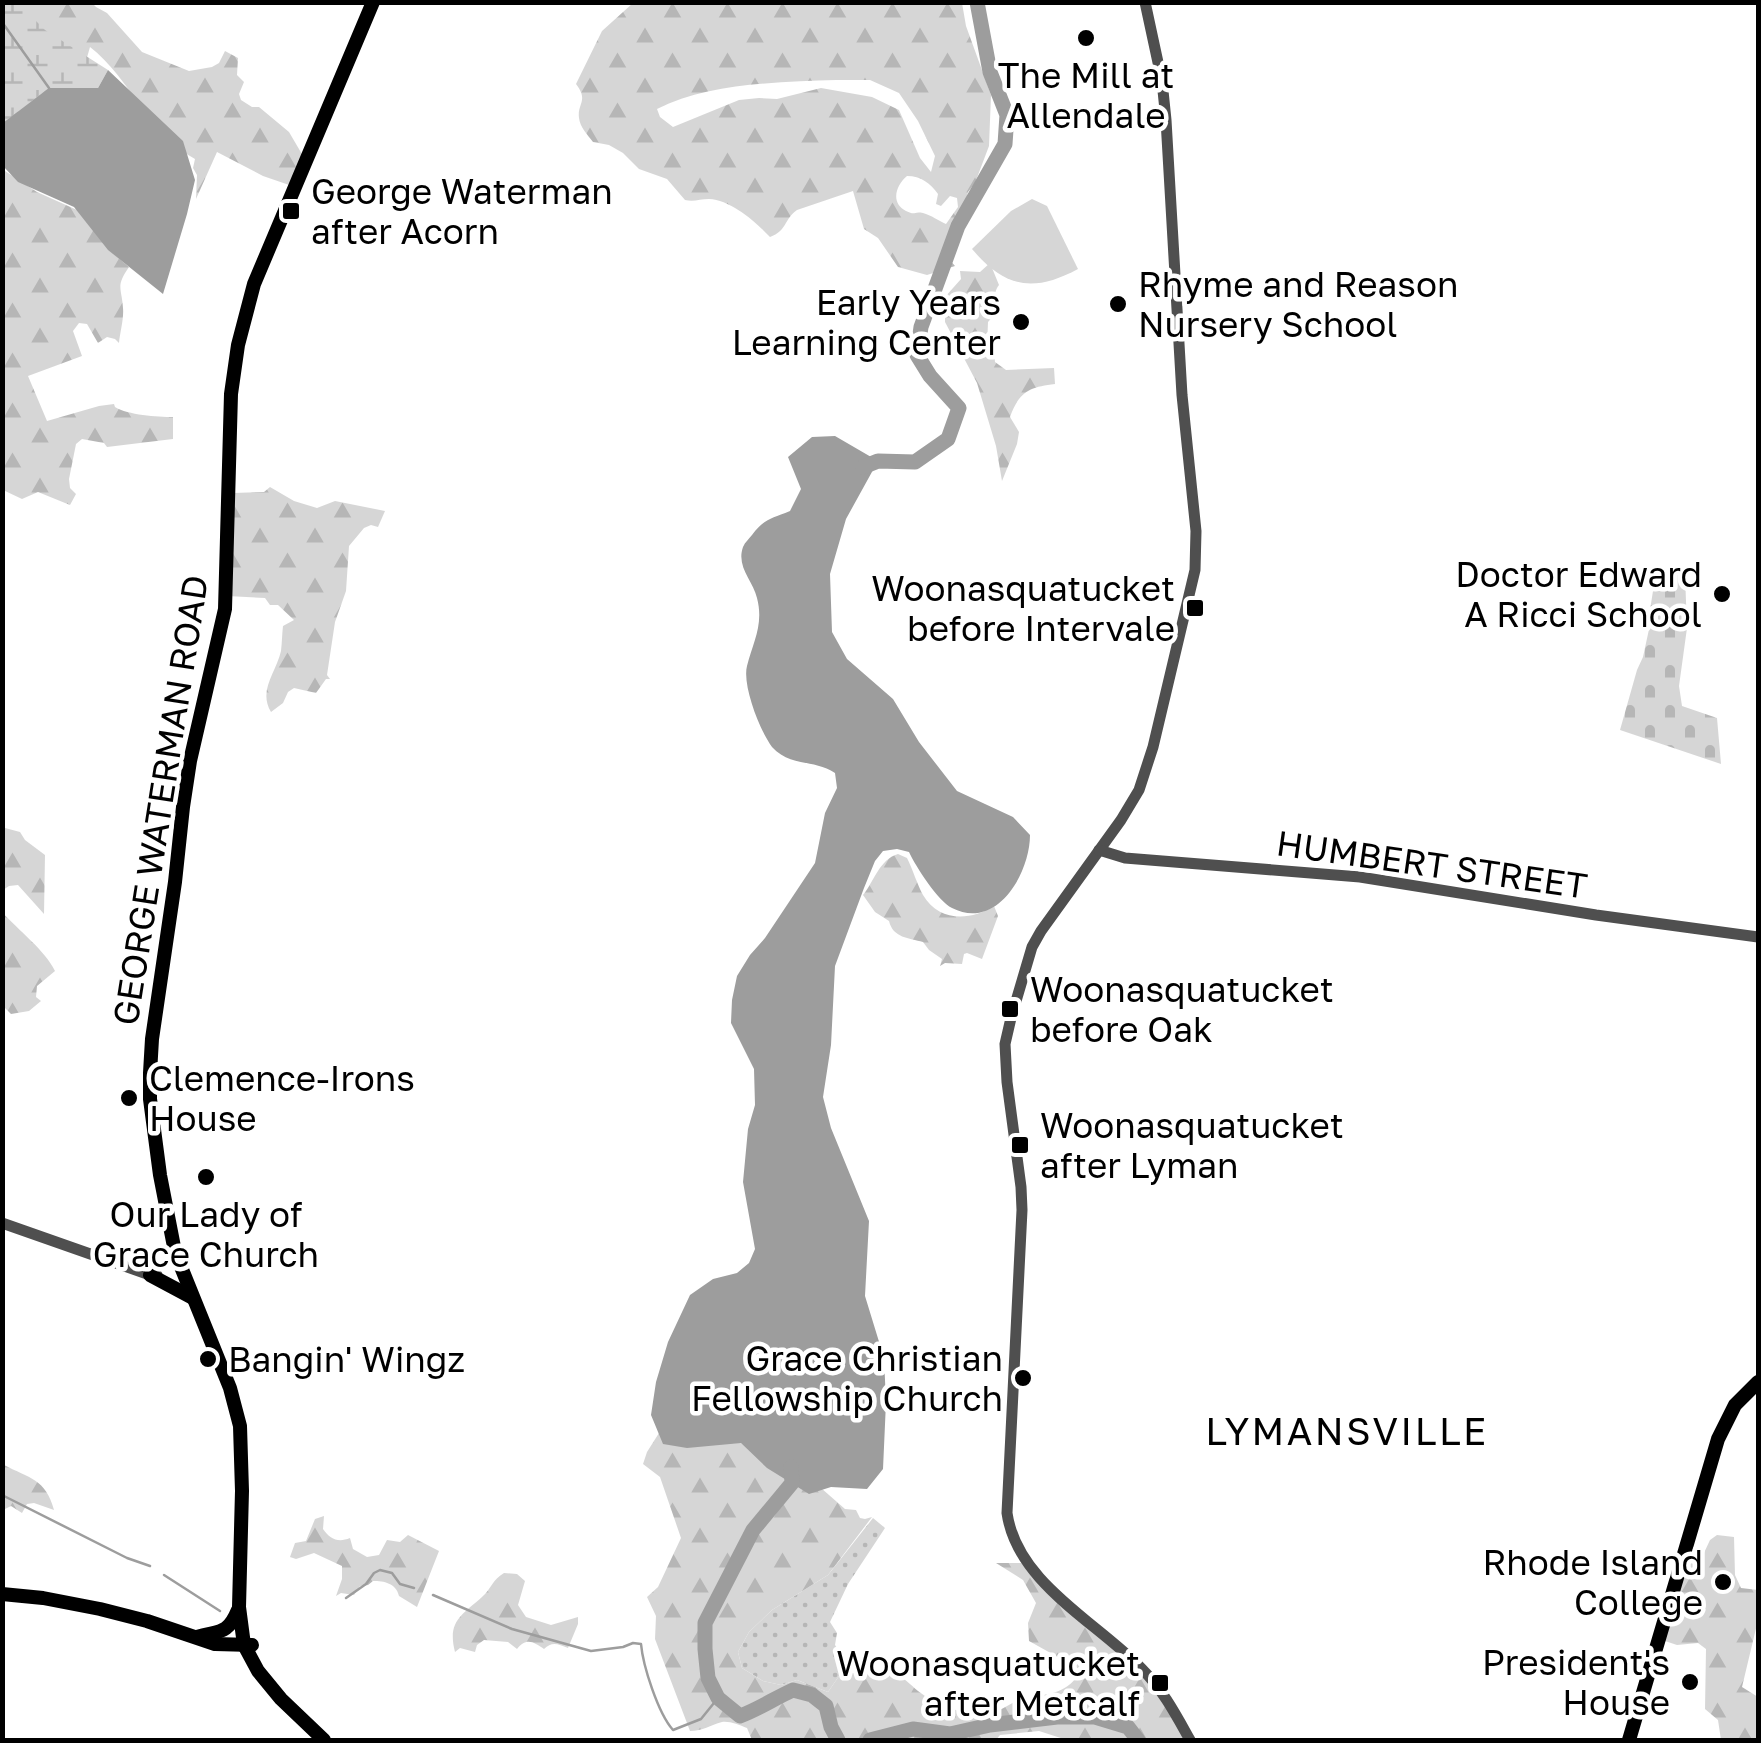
<svg xmlns="http://www.w3.org/2000/svg" width="1761" height="1743" font-family="'Golos Text',sans-serif">
<style>
.grass{fill:url(#grass-dots)}
.forest{fill:url(#forest-firs);fill-rule:evenodd}
.wetland{fill:url(#wetland-marsh)}
.cemetery{fill:url(#cemetery-stones)}
.pitch{fill:#d6d6d6}
.water{fill:#9d9d9d}
.lines{fill:none;stroke-linecap:round;stroke-linejoin:round}
.stream{stroke:#9d9d9d;stroke-width:2.5}
.river{stroke:#9d9d9d;stroke-width:15}
.minor{stroke:#4f4f4f;stroke-width:11}
.major{stroke:#000;stroke-width:14}
.poi-dot{fill:#000;stroke:#fff;stroke-width:4}
.labels{text-anchor:middle;dominant-baseline:central;stroke-width:9;stroke-linejoin:round;paint-order:stroke}
.poi-label{font-size:35px;fill:#000;stroke:#fff;text-anchor:end}
.street-label{font-size:35px;fill:#000;stroke:#fff}
.neighbourhood-label{font-size:38px;letter-spacing:2.5px;fill:#000;stroke:#fff}
</style>
<defs>
<pattern id="grass-dots" width="8" height="8" patternUnits="userSpaceOnUse" patternTransform="scale(2.5)"><rect width="8" height="8" fill="#d6d6d6"/><path d="M2 2h.1M6 6h.1" fill="none" stroke="#b6b6b6" stroke-width="1.8" stroke-linecap="round"/></pattern>
<pattern id="forest-firs" width="22" height="20" patternUnits="userSpaceOnUse" patternTransform="scale(2.5)"><rect width="22" height="20" fill="#d6d6d6"/><path d="M5 1l3.5 6h-7zM16 11l3.5 6h-7z" fill="#b6b6b6"/></pattern>
<pattern id="wetland-marsh" width="20" height="14" patternUnits="userSpaceOnUse" patternTransform="scale(2.5)"><rect width="20" height="14" fill="#d6d6d6"/><path d="M1 5h8M5 5V1M11 12h8M15 12V8" fill="none" stroke="#b6b6b6"/></pattern>
<pattern id="cemetery-stones" width="16" height="16" patternUnits="userSpaceOnUse" patternTransform="scale(2.5)"><rect width="16" height="16" fill="#d6d6d6"/><path d="M2 7V4a2 2 0 0 1 4 0v3zM10 15v-3a2 2 0 0 1 4 0v3z" fill="#b6b6b6"/></pattern>
</defs>
<rect width="100%" height="100%" fill="#fff"/>
<!-- grass -->
<polygon class="grass" points="873,1518 885,1528 848,1584 830,1622 837,1633 835,1645 841,1654 850,1660 828,1692 797,1680 781,1685 763,1681 742,1668 738,1652 749,1632 772,1610 828,1575"/>
<!-- forest -->
<g class="forest">
<path d="M2,3h90l4,4 11,6 35,39 47,19 23,-4 7,-4 6,-12 13,7 -1,17 7,7 -5,12 2,6 11,7h7l30,25 17,29 -11,26 -32,-11 -46,-24 -21,47 1,-24 -4,-7 2,-9c-46,-25 -65,-81 -105,-112l-4,14 -83,76z"/>
<path d="M633,3h329l4,23 25,69 -2,51 -14,37 -7,9 -3,11 -16,29v27l6,7 -28,9 -29,-8 -20,-29 -14,-9 -11,-38 -56,19c-13,9 -10,21 -27,27 -14,-15 -39,-37 -61,-38 -9,0 -15,3 -24,1l-18,-21 -28,-10 -16,-16 -14,-8 -16,-3c-6,-8 -13,-15 -14,-24 -2,-15 10,-17 -3,-34l26,-53zM836,80h34l29,13 19,28 17,35 -4,16 -11,-14 -21,-48 -27,-13 -51,-9 -44,11 -18,-1 -20,2 -66,27 -13,-10 -3,-8c51,-26 122,-27 179,-29zM907,176c14,0 23,7 31,18l-2,10 5,2 9,-10 7,2 1,9 -12,17c-7,-3 -15,-9 -23,-11 -10,-2 -7,3 -17,-2 -16,-8 -10,-26 1,-35z"/>
<path d="M2,169l35,23 40,18 33,41 19,16c-14,20 -7,21 -6,41 1,11 -3,24 -4,35l-4,-4 -8,-2 -9,6 -11,-19 -8,-1 -6,8 9,25 -54,20 19,45 52,-15 15,-2 1,3c13,8 42,10 58,10v22l-66,8 -3,-4 -22,-4 -6,5 -7,35 1,9 6,6 -6,11 -32,-13 -16,7 -19,-9z"/>
<path d="M990,263l9,22c-6,7 -5,20 -4,29l-7,8 -1,25 7,5 1,10 11,8 48,-2 1,16c-26,3 -36,8 -45,33l9,15 -2,12 -15,37 -6,-35 -19,-63 -32,-61v-25l16,-18 -1,-8 20,1z"/>
<path d="M270,487l24,14 23,7 18,-7 50,10 -7,16 -7,-2 -7,3 -15,18 -3,45 -11,31 -8,53 3,4h-4l-10,14 -22,-5 -6,4 -5,11 -12,9c-13,-22 5,-39 10,-61 1,-8 1,-17 2,-25l11,-6 -16,-15h-8l-5,-7 -38,-2 6,-103 31,-1z"/>
<polygon points="2,825 5,828 20,832 25,840 45,855 44,914 18,885 9,886 3,890"/>
<path d="M898,854l9,4c6,12 10,26 16,37 16,27 47,26 71,11l4,10 -16,43 -15,-6 -3,1 -2,10 -17,-1 -5,3 2,-7 -13,-9 -6,-8c-14,-4 -30,-4 -34,-21l-14,-9 -12,-17c12,-15 16,-35 35,-41z"/>
<path d="M2,912c16,18 43,38 53,59l-18,15 -1,11 5,4 -12,10 -18,3 -8,-8z"/>
<path d="M659,1433l97,12 65,43 24,21 11,1 4,8 5,1 7,-2 -44,58 -56,35 -23,22 -11,20 4,16 21,13 18,4 16,-5 31,12 22,-32c21,20 24,3 43,12 9,4 18,13 25,19 22,17 48,25 74,21 13,-2 23,-13 36,-15 23,-3 41,-4 53,-27l-52,-29 -1,-18 8,-20 -13,-23 -27,-17h26l117,104 49,73h-121l-28,-9 -39,4 -4,5h-244l-5,-12c-8,-3 -17,-7 -25,-6 -12,3 -19,9 -32,9l-35,-92 1,-23 -9,-19 11,-10 23,-49 -21,-61 -17,-13 4,-12z"/>
<path d="M2,1446l2,19c25,13 42,14 50,45l-20,-7 -7,1 -5,9 -11,-7 -8,4z"/>
<path d="M324,1516l-1,13c7,10 15,14 27,9l3,11 14,8 12,-2 8,-15 13,2 8,-7 31,16 -22,56 -18,-11c-3,-13 -15,-15 -26,-15l-5,4 -8,1 -6,9 -13,-2 -5,3 6,-17v-13l-28,-13 -18,6 -6,-2 5,-14 11,-2 9,-22z"/>
<polygon points="1717,1535 1734,1537 1735,1575 1741,1588 1758,1590 1758,1620 1742,1687 1758,1697 1758,1740 1721,1740 1718,1720 1705,1709 1706,1649 1698,1643 1677,1645 1659,1639 1686,1552 1703,1555 1710,1540"/>
<path d="M504,1573l13,1 8,7 -7,24 8,12 25,8 27,-8v7l-10,24c-10,-4 -16,-7 -24,1 -10,-7 -18,-12 -27,0l-9,-7 -24,-2 -7,5 -2,7 -15,-4 -5,4c-8,-31 7,-37 27,-55 10,-9 10,-17 22,-24z"/>
</g>
<!-- wetland -->
<polygon class="wetland" points="3,3 18,3 45,30 108,70 98,88 49,88 3,123"/>
<!-- cemetery -->
<polygon class="cemetery" points="1656,572 1685,575 1687,628 1679,686 1682,706 1717,718 1721,764 1620,730 1637,670 1643,657 1651,620 1650,610"/>
<!-- pitch -->
<path class="pitch" d="M1032,199l15,7 31,63c-45,24 -73,19 -106,-20l39,-38z"/>
<!-- water -->
<g class="water">
<polygon points="108,70 183,141 195,180 187,214 163,294 108,250 74,207 18,182 3,166 3,123 49,88 98,88"/>
<path d="M835,436l43,25 -32,58 -16,55 2,58 15,27 46,40 26,43 38,49 56,26 17,18c0,38 -33,96 -78,73 -14,-7 -36,-41 -43,-56l-12,-3 -14,2 -8,10 -11,27 -29,78 -4,79 -8,52 8,31 38,93 -4,75 19,62 2,44 -3,67 -16,20 -36,-2 -22,7 -42,-26 -26,-25 -54,5 -24,-4 -12,-29 5,-33 12,-40 22,-47 23,-16 24,-6 12,-10 6,-14 -12,-67 5,-53 7,-24 -1,-36 -23,-46 1,-23 5,-24 13,-21 15,-17 50,-75 10,-50 12,-25 -2,-15c-21,-14 -45,-6 -63,-26 -12,-16 -30,-62 -25,-81 6,-24 17,-41 10,-68 -4,-17 -21,-31 -14,-51 2,-5 6,-8 9,-12 13,-17 19,-16 38,-24l11,-22 -13,-32 24,-20z"/>
</g>
<g class="lines">
<!-- stream -->
<g class="stream">
<polyline points="2,22 49,88"/>
<polyline points="2,1495 127,1558 150,1566"/>
<polyline points="164,1575 220,1611"/>
<path d="M433,1595l79,34 79,22 32,-4 10,-4 8,1c2,22 17,69 32,86l28,-11 17,-21"/>
<polyline points="346,1598 366,1584 374,1573 380,1570 392,1573 400,1584 414,1588"/>
</g>
<!-- river -->
<g class="river">
<polyline points="863,467 878,461 915,462 948,439 959,408 930,376 917,355 921,327 958,226 1005,144 1007,115 990,72 977,2"/>
<path d="M791,1467l1,16 -39,47 -48,93v26l3,29 10,20 22,18c19,-7 35,-18 53,-26l19,5 14,11 5,21 7,13"/>
<polyline points="870,1740 913,1729 950,1734 990,1725 1057,1717 1095,1717 1128,1727 1138,1740"/>
</g>
<!-- minor -->
<g class="minor">
<path d="M1145,2l17,79 4,39 16,275 14,136 -1,39 -42,177 -14,43 -18,30 -80,111 -9,16 -21,71 -6,26 2,38 14,105 1,23 -15,303c10,70 90,109 135,156 21,21 34,46 48,71"/>
<polyline points="1099,850 1125,858 1360,877 1596,915 1758,937"/>
<polyline points="2,1223 150,1275 157,1275"/>
</g>
<!-- major -->
<g class="major">
<polyline points="150,1275 193,1298"/>
<polyline points="2,1594 43,1598 100,1609 147,1621 215,1644 252,1645"/>
<path d="M197,1637c22,-7 30,-1 41,-27"/>
<polyline points="324,1740 281,1699 258,1671 244,1645 239,1607 242,1491 240,1426 230,1388 175,1252 160,1175 150,1099 150,1073 152,1039 175,882 183,807 190,761 225,609 231,394 238,345 254,284 373,2"/>
<polyline points="1629,1740 1718,1439 1735,1405 1758,1382"/>
</g>
</g>
<!-- markers -->
<g class="poi-dot">
<circle cx="1086" cy="38" r="10"/>
<rect x="281" y="201" width="20" height="20" rx="5"/>
<circle cx="1118" cy="304" r="10"/>
<circle cx="1021" cy="322" r="10"/>
<circle cx="1722" cy="594" r="10"/>
<rect x="1185" y="598" width="20" height="20" rx="5"/>
<rect x="1000" y="999" width="20" height="20" rx="5"/>
<circle cx="129" cy="1098" r="10"/>
<rect x="1010" y="1135" width="20" height="20" rx="5"/>
<circle cx="206" cy="1177" r="10"/>
<circle cx="208" cy="1359" r="10"/>
<circle cx="1023" cy="1378" r="10"/>
<circle cx="1723" cy="1582" r="10"/>
<circle cx="1690" cy="1682" r="10"/>
<rect x="1150" y="1673" width="20" height="20" rx="5"/>
</g>
<g class="labels">
<!-- poi labels -->
<g class="poi-label">
<text x="1086" y="75" text-anchor="middle">The Mill at<tspan x="1086" dy="40">Allendale</tspan></text>
<text x="311" y="191" text-anchor="start">George Waterman<tspan x="311" dy="40">after Acorn</tspan></text>
<text x="1138" y="284" text-anchor="start">Rhyme and Reason<tspan x="1138" dy="40">Nursery School</tspan></text>
<text x="1001" y="302">Early Years<tspan x="1001" dy="40">Learning Center</tspan></text>
<text x="1702" y="574">Doctor Edward<tspan x="1702" dy="40">A Ricci School</tspan></text>
<text x="1175" y="588">Woonasquatucket<tspan x="1175" dy="40">before Intervale</tspan></text>
<text x="1030" y="989" text-anchor="start">Woonasquatucket<tspan x="1030" dy="40">before Oak</tspan></text>
<text x="149" y="1078" text-anchor="start">Clemence-Irons<tspan x="149" dy="40">House</tspan></text>
<text x="1040" y="1125" text-anchor="start">Woonasquatucket<tspan x="1040" dy="40">after Lyman</tspan></text>
<text x="206" y="1214" text-anchor="middle">Our Lady of<tspan x="206" dy="40">Grace Church</tspan></text>
<text x="1003" y="1358">Grace Christian<tspan x="1003" dy="40">Fellowship Church</tspan></text>
<text x="228" y="1359" text-anchor="start">Bangin' Wingz</text>
<text x="1703" y="1562">Rhode Island<tspan x="1703" dy="40">College</tspan></text>
<text x="1670" y="1662">President's<tspan x="1670" dy="40">House</tspan></text>
<text x="1140" y="1663">Woonasquatucket<tspan x="1140" dy="40">after Metcalf</tspan></text>
</g>
<!-- street labels -->
<g class="street-label">
<text transform="translate(160 800) rotate(-81)">GEORGE WATERMAN ROAD</text>
<text transform="translate(1432 864) rotate(8)">HUMBERT STREET</text>
</g>
<!-- neighbourhood labels -->
<g class="neighbourhood-label">
<text x="1347" y="1430">LYMANSVILLE</text>
</g>
</g>
<!-- border -->
<rect width="1761" height="1743" fill="none" stroke="#000000" stroke-width="10"/>
</svg>
